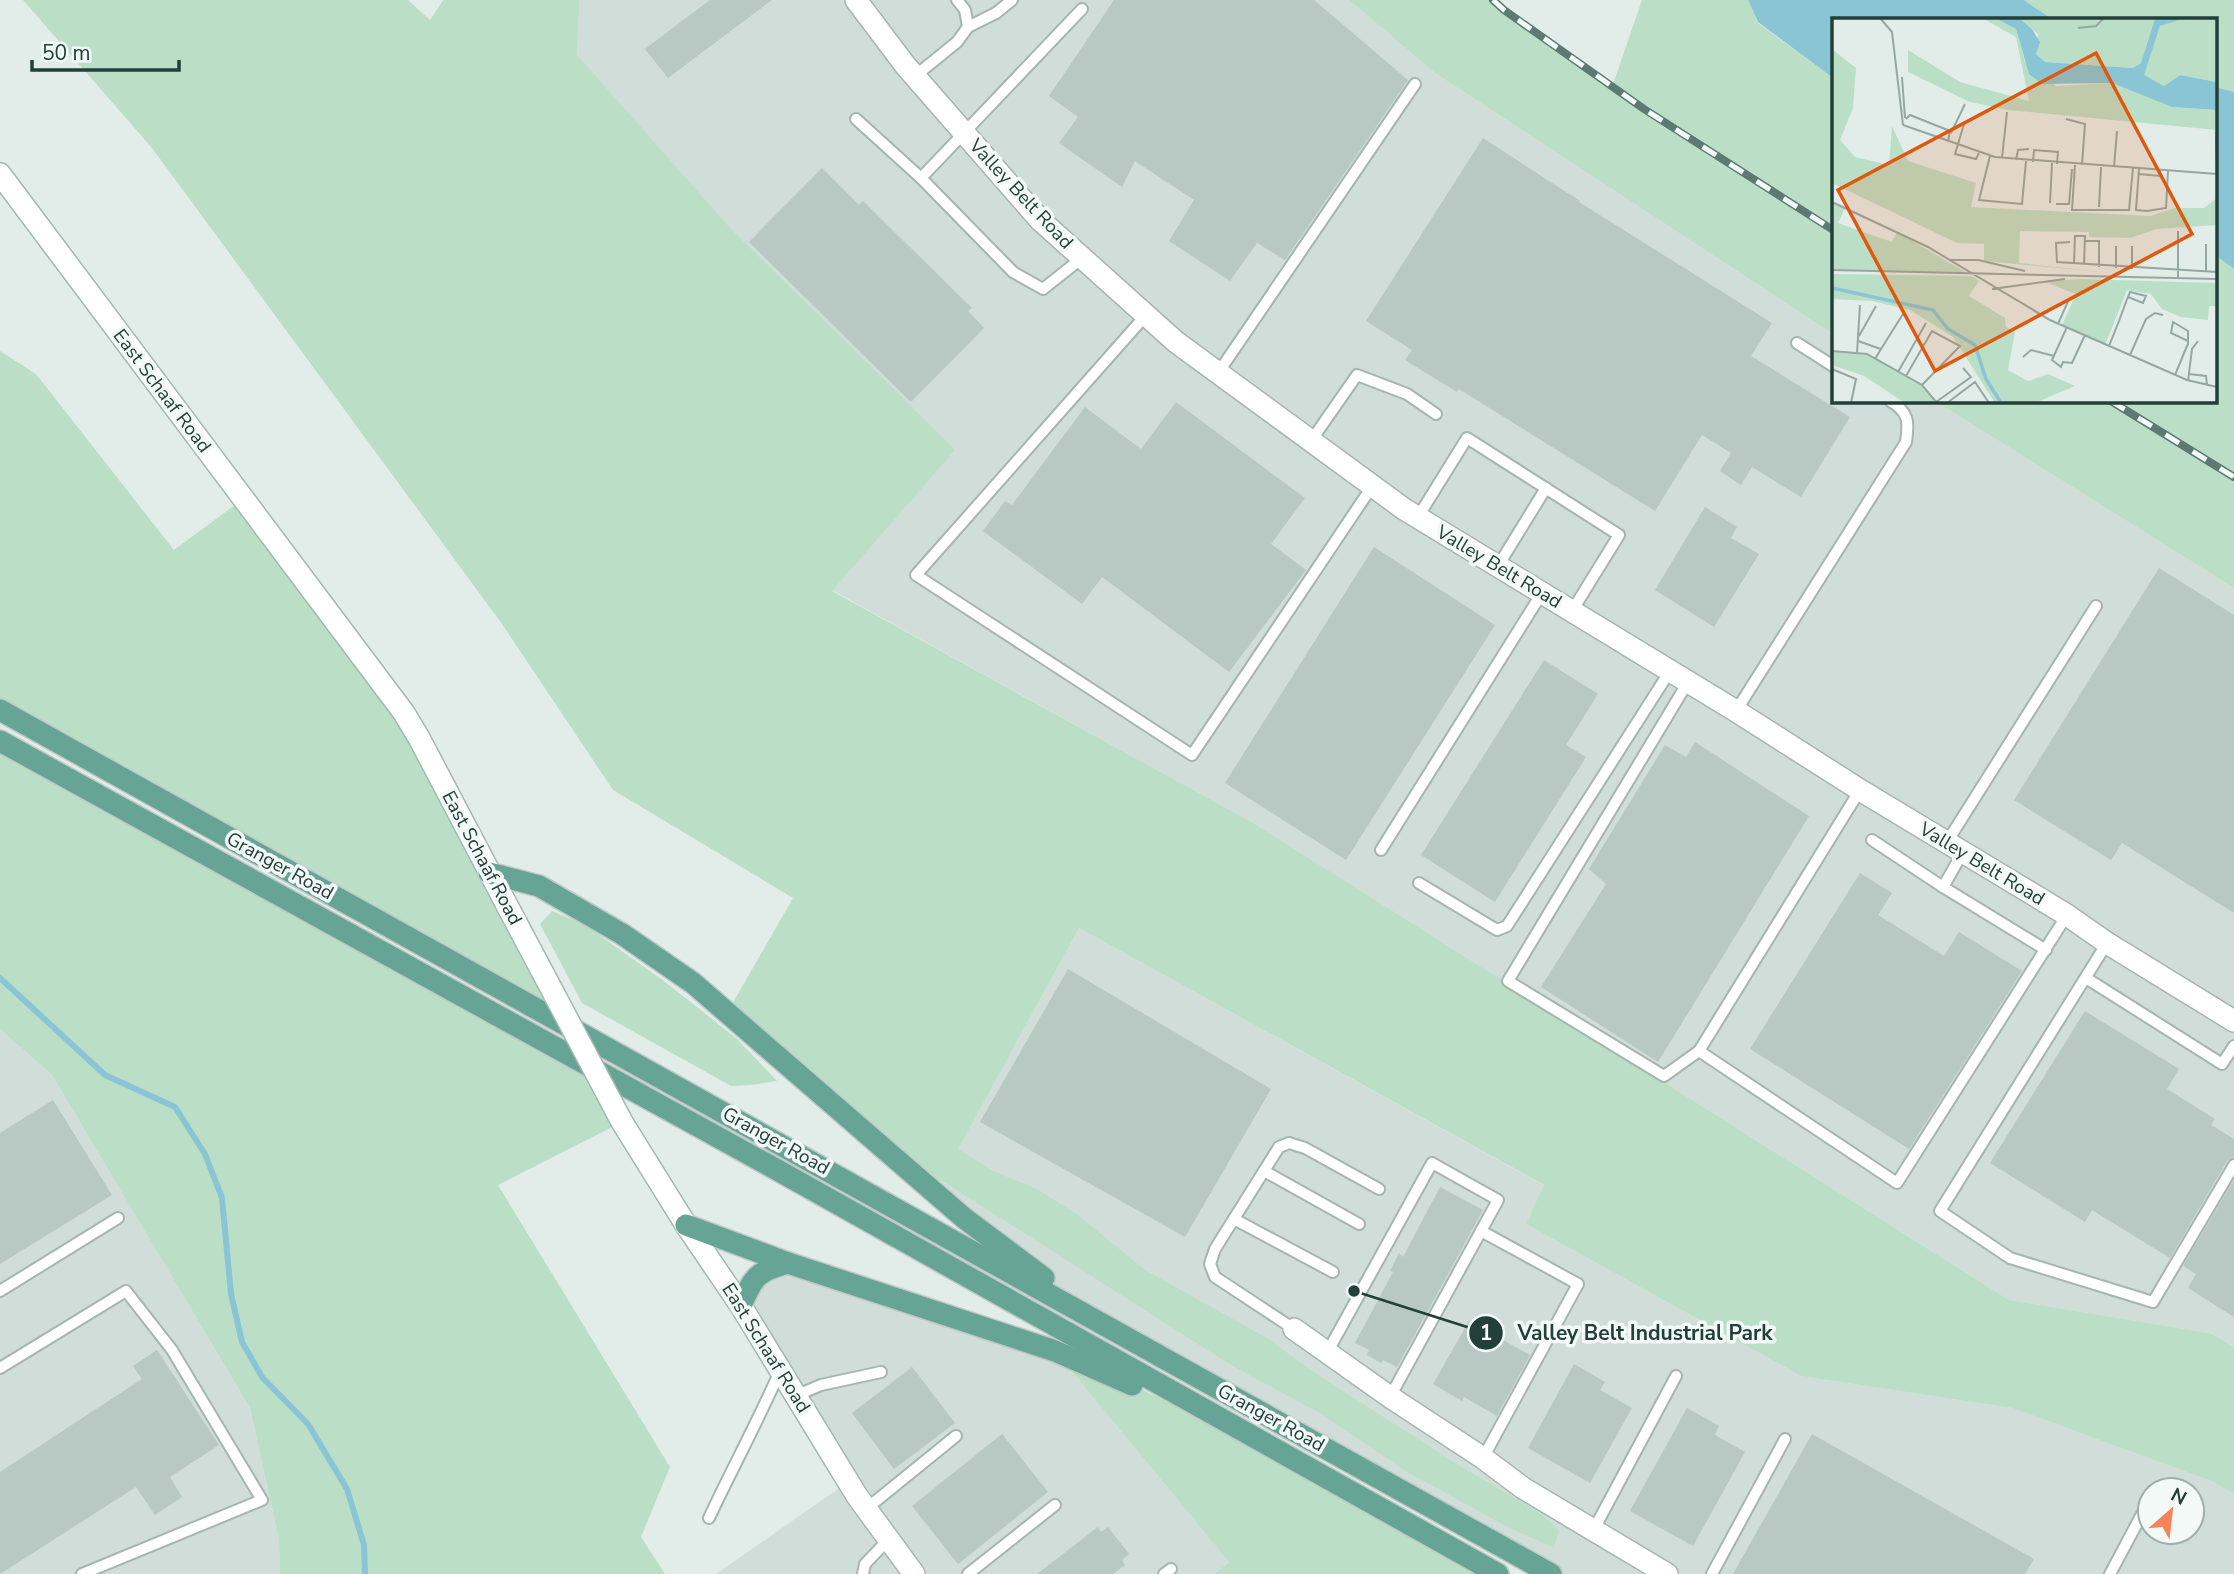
<svg xmlns="http://www.w3.org/2000/svg" width="2234" height="1574" font-family="'Nunito Sans',sans-serif">
<style>
.built{fill:#d0ddd8;fill-rule:evenodd}
.green{fill:#bbdfc6}
.water{fill:#89c5d4}
.lines{fill:none;stroke-linecap:round;stroke-linejoin:round}
.stream{stroke:#89c5d4;stroke-width:6}
.building{fill:#b8c8c2}
.lane-casing{stroke:#a5b5b0;stroke-width:14}
.street-casing{stroke:#a5b5b0;stroke-width:24}
.secondary-casing{stroke:#a0b9b1;stroke-width:24}
.primary-casing{stroke:#c1c9c7;stroke-width:24}
.lane{stroke:#fff;stroke-width:10}
.street{stroke:#fff;stroke-width:21}
.secondary{stroke:#fff;stroke-width:21}
.primary{stroke:#66a496;stroke-width:21}
.rail-casing{stroke:#5c7a73;stroke-width:8}
.rail{stroke:#f3f9f6;stroke-width:5;stroke-dasharray:16;stroke-linecap:butt}
.secondary-bridge-casing{stroke:#a0b9b1;stroke-width:24;stroke-linecap:butt}
.secondary-bridge{stroke:#fff;stroke-width:21}
.labels{text-anchor:middle;dominant-baseline:central;stroke-width:7;stroke-linejoin:round;paint-order:stroke}
.street-label{font-size:19px;fill:#223f38;stroke:#f3f9f6}
.inset-river{fill:none;stroke:#89c5d4;stroke-width:3.5}
.inset-road{fill:none;stroke:#95a7a2;stroke-width:2}
.view{fill:#de580e;fill-opacity:0.15;stroke:#de580e;stroke-width:3.5}
.inset-edge{fill:none;stroke:#223f38;stroke-width:3.5}
.leader{fill:none;stroke:#223f38;stroke-width:2.5}
.callout-dot{fill:#223f38;stroke:#f3f9f6;stroke-width:2.5}
.mark-label{font-size:21px;text-anchor:middle;font-weight:bold;fill:#fff}
.callout-label{font-size:21px;text-anchor:middle;font-weight:bold;fill:#223f38;stroke:#f3f9f6;stroke-width:7;stroke-linejoin:round;paint-order:stroke}
</style>
<rect width="100%" height="100%" fill="#e2ede9"/>
<!-- built -->
<g class="built">
<polygon points="578,0 1349,0 1435,73 1833,334 1833,401 1935,401 2234,588 2234,1347 2210,1333 2009,1300 1254,824 832,590 734,232 576,55"/>
<path d="M1079,928l466,258 -19,38 275,152 211,32 199,73 23,13v80h-683l-426,-237 -127,-92 -64,-53zM2150,1490h42v42h-42z"/>
<polygon points="0,1029 52,1075 250,1408 279,1540 280,1574 0,1574"/>
<polygon points="788,1263 1055,1351 1229,1562 1214,1574 716,1574 848,1482 741,1306 746,1293"/>
</g>
<!-- green -->
<g class="green">
<polygon points="23,0 408,0 430,20 443,0 579,0 577,55 734,232 955,450 832,591 1253,823 2009,1300 2210,1333 2234,1347 2234,1494 2211,1481 2012,1408 1801,1376 1526,1224 1544,1185 1079,928 958,1149 993,1171 1037,1189 1078,1215 1145,1270 1265,1337 1318,1375 1460,1466 1542,1514 1559,1530 1554,1548 1506,1526 1407,1472 1318,1412 1234,1367 941,1180 934,1192 728,1011 793,898 613,790 502,624 152,148"/>
<polygon points="1349,0 1493,0 1504,10 1612,87 1642,0 1748,0 1758,23 1833,78 1833,334 1435,73"/>
<polygon points="2024,0 2234,0 2234,92 2215,87 2215,19 2052,19"/>
<polygon points="2215,255 2234,269 2234,588 1935,401 2215,401"/>
<polygon points="0,351 36,374 174,550 243,499 404,713 571,1027 0,710"/>
<polygon points="0,741 593,1066 622,1122 498,1185 670,1467 641,1537 665,1574 280,1574 279,1540 250,1408 52,1075 0,1029"/>
<polygon points="552,911 585,925 664,981 736,1038 777,1081 751,1085 731,1086 582,1003 540,924"/>
<polygon points="1055,1351 1089,1364 1311,1471 1498,1574 1214,1574 1229,1562"/>
</g>
<!-- water -->
<g class="water">
<polygon points="1748,0 2024,0 2052,19 1833,19 1833,78 1758,22"/>
<polygon points="2215,87 2234,92 2234,269 2215,255"/>
</g>
<g class="lines">
<!-- stream -->
<polyline class="stream" points="0,978 105,1075 175,1107 205,1154 222,1198 231,1294 242,1342 262,1377 308,1424 347,1489 364,1545 365,1574"/>
</g>
<!-- building -->
<g class="building">
<polygon points="710,0 772,0 668,78 645,49"/>
<polygon points="1114,0 1314,0 1408,80 1285,260 1257,243 1230,281 1169,241 1194,200 1135,161 1122,187 1059,143 1078,117 1049,96"/>
<polygon points="1483,138 1580,201 1579,202 1772,323 1751,356 1850,417 1801,497 1752,467 1741,485 1720,471 1731,453 1702,435 1655,511 1459,389 1457,392 1405,360 1412,350 1366,321"/>
<polygon points="822,168 859,205 863,201 972,308 968,311 984,328 911,402 749,242"/>
<polygon points="1176,402 1305,498 1271,544 1306,570 1229,672 1102,577 1082,604 983,531 1005,501 1012,505 1085,407 1141,449"/>
<polygon points="1705,507 1737,527 1731,538 1759,554 1714,627 1655,590"/>
<polygon points="1374,547 1495,625 1346,860 1225,783"/>
<polygon points="2159,568 2234,615 2234,913 2122,843 2111,860 2014,800"/>
<polygon points="1544,660 1598,694 1566,745 1586,757 1495,902 1421,855"/>
<polygon points="1695,742 1809,816 1658,1062 1541,987 1606,884 1589,869 1665,745 1686,757"/>
<polygon points="1860,873 1892,893 1878,915 1944,956 1959,932 2022,971 1909,1149 1750,1049"/>
<polygon points="1068,969 1271,1089 1185,1237 980,1122"/>
<polygon points="2085,1011 2179,1069 2167,1089 2215,1119 2211,1125 2234,1139 2234,1157 2227,1161 2170,1258 2092,1210 2085,1222 1990,1163"/>
<polygon points="53,1100 112,1195 0,1264 0,1133"/>
<polygon points="2234,1180 2234,1317 2188,1288 2196,1274 2183,1266"/>
<polygon points="1440,1187 1483,1210 1397,1367 1383,1360 1381,1363 1367,1355 1369,1350 1355,1343 1393,1272 1390,1271 1399,1253 1403,1257"/>
<polygon points="1469,1321 1530,1355 1497,1416 1464,1397 1462,1401 1433,1384"/>
<polygon points="157,1350 219,1445 170,1477 182,1497 155,1515 136,1487 0,1574 0,1472 142,1379 133,1366"/>
<polygon points="1574,1364 1605,1382 1600,1390 1632,1408 1590,1483 1528,1448"/>
<polygon points="912,1367 955,1423 894,1469 852,1413"/>
<polygon points="1687,1408 1719,1426 1715,1435 1745,1452 1693,1546 1630,1511"/>
<polygon points="1002,1434 1048,1492 958,1564 912,1506"/>
<polygon points="1812,1434 2034,1559 2025,1574 1733,1574"/>
<polygon points="1098,1527 1101,1532 1108,1527 1129,1554 1122,1560 1125,1565 1113,1574 1037,1574"/>
</g>
<g class="lines">
<!-- lane casing -->
<g class="lane-casing">
<g id="lane">
<polyline points="968,27 996,13 1012,0"/>
<polyline points="915,76 957,42 968,27 965,10 957,0"/>
<polyline points="856,119 921,178"/>
<polyline points="1082,258 1043,289 1013,272 921,178 1082,9"/>
<polyline points="1146,315 916,575 1192,755 1373,485"/>
<polyline points="1797,343 1833,366"/>
<polyline points="1218,373 1415,84"/>
<polyline points="1311,441 1357,375 1407,394 1436,414"/>
<polyline points="1418,517 1467,438 1619,535 1572,611"/>
<polyline points="1498,566 1546,488"/>
<polyline points="1688,682 1508,981 1664,1076 1699,1051 1860,790"/>
<path d="M1736,711l170,-269c3,-20 3,-30 -16,-41"/>
<polyline points="1872,840 1943,887 1963,852"/>
<polyline points="1947,842 2096,606"/>
<polyline points="1381,850 1542,593"/>
<polyline points="1419,883 1497,930 1507,926 1670,671"/>
<polyline points="1943,887 2046,950"/>
<polyline points="2107,943 1940,1211 2010,1258 2153,1302 2234,1165"/>
<polyline points="2086,978 2222,1064 2234,1046"/>
<polyline points="1699,1051 1897,1183 2067,915"/>
<polyline points="1264,1171 1359,1224"/>
<polyline points="1234,1219 1333,1272"/>
<polyline points="1481,1231 1578,1284 1483,1458"/>
<polyline points="0,1291 118,1218"/>
<polyline points="1294,1329 1215,1277 1210,1264 1215,1249 1279,1147 1289,1143 1305,1148 1379,1189"/>
<polyline points="1328,1351 1432,1163 1498,1200 1390,1397"/>
<polyline points="0,1368 126,1291 172,1350 262,1500 82,1574"/>
<polyline points="795,1396 821,1385 881,1372"/>
<polyline points="866,1509 956,1436"/>
<path d="M709,1518c23,-49 49,-97 71,-147"/>
<polyline points="1593,1531 1676,1376"/>
<polyline points="863,1574 865,1564 889,1539"/>
<polyline points="968,1574 1055,1505"/>
<polyline points="1164,1574 1171,1569"/>
<polyline points="1712,1574 1785,1439"/>
<polyline points="2110,1574 2150,1499"/>
</g>
</g>
<!-- street casing -->
<g class="street-casing">
<g id="street">
<polyline points="856,0 905,65 1040,220 1176,342 1404,509 1736,711 1860,790 2067,915 2107,943 2234,1021"/>
<polyline points="1294,1329 1390,1397 1483,1458 1523,1488 1667,1574"/>
</g>
</g>
<!-- secondary casing -->
<g class="secondary-casing">
<g id="secondary">
<polyline points="0,174 404,713 419,738 510,911"/>
<polyline points="622,1122 686,1225 741,1306 857,1496 914,1574"/>
</g>
</g>
<!-- primary casing -->
<g class="primary-casing">
<g id="primary">
<polyline points="0,710 1551,1574"/>
<polyline points="0,741 781,1172 1498,1574"/>
<polyline points="489,873 539,886 622,934 693,983 964,1218 1044,1278"/>
<polyline points="686,1225 788,1263 1055,1351 1132,1385"/>
<path d="M741,1306c12,-29 16,-35 47,-43"/>
</g>
</g>
<!-- lane -->
<use href="#lane" class="lane"/>
<!-- street -->
<use href="#street" class="street"/>
<!-- secondary -->
<use href="#secondary" class="secondary"/>
<!-- primary -->
<use href="#primary" class="primary"/>
<!-- rail casing -->
<g class="rail-casing">
<g id="rail">
<polyline points="1493,0 1504,10 1644,109 1833,230"/>
<polyline points="2111,401 2234,477"/>
</g>
</g>
<!-- rail -->
<use href="#rail" class="rail"/>
<!-- secondary-bridge casing -->
<g class="secondary-bridge-casing">
<polyline id="secondary-bridge" points="510,911 622,1122"/>
</g>
<!-- secondary-bridge -->
<use href="#secondary-bridge" class="secondary-bridge"/>
</g>
<g class="labels">
<!-- street labels -->
<g class="street-label">
<text transform="translate(1021 194) rotate(47)">Valley Belt Road</text>
<text transform="translate(162 391) rotate(53)">East Schaaf Road</text>
<text transform="translate(1499 567) rotate(31)">Valley Belt Road</text>
<text transform="translate(482 858) rotate(62)">East Schaaf Road</text>
<text transform="translate(1982 864) rotate(31)">Valley Belt Road</text>
<text transform="translate(280 866) rotate(29)">Granger Road</text>
<text transform="translate(776 1141) rotate(29)">Granger Road</text>
<text transform="translate(766 1348) rotate(58)">East Schaaf Road</text>
<text transform="translate(1271 1418) rotate(29)">Granger Road</text>
</g>
</g>
<!-- overview -->
<g transform="translate(1832 18)">
<rect width="385" height="385" fill="#e2ede9"/>
<path d="M150,0h13l21,11 9,33 31,24 56,-3 60,24 45,3v20l-209,-20 -38,-8 -62,-30v-22l52,32 69,19 -13,-64zM187,0h138l-16,45 -8,5 -88,-6 -9,-8 2,-20zM385,0v64l-37,-7 -16,11 -21,-11 17,-49 14,-6zM0,31l24,19 -3,40 -13,32 15,17 34,8 3,-39 16,35 68,22 -5,24 179,9 25,-8h29l13,-10v27l-60,4 -27,9 -41,-1v-5l-69,-1 -1,32 93,10 -128,-12v-17l-27,-1 -125,-60zM0,184l13,6 -7,15 54,19 5,-10 70,41 -135,-3zM0,256l140,2 7,5 -10,15 36,22 1,9 9,5 -7,38 20,11 20,-7 27,12 -40,17h-40l-42,-66 -43,-27 -38,-9 -40,-2zM248,261l137,4v23h-8l-1,14 -27,-3 -19,-8 -11,-15 -24,-4 -22,55 -43,-20 14,-31 -33,-13zM0,333l35,3 55,31 15,18h-32l-41,-27 -32,-11z" fill="#bbdfc6"/>
<path d="M163,0h24l13,11 8,13 -4,12 9,8 88,6 8,-5 14,-44 30,-1 -25,8 -16,49 20,11 16,-11 37,7v28l-45,-3 -60,-24 -70,1 -13,-10 -13,-45z" fill="#89c5d4"/>
<path class="inset-river" d="M0,270l101,22 15,19 27,16 11,34 15,24"/>
<path class="inset-road" d="M48,0l12,14 11,93M246,10l18,-2 8,-8M70,59l3,41M74,101l4,-4 40,16 -2,11M234,101l19,5 -3,41M132,106l-9,30 21,5 3,-6M71,107l92,32 222,17M384,114l1,42M119,115l14,-29M158,138l-11,44 43,4 4,-43M170,140l5,-46M184,142l2,-10 11,-1M201,144l1,-12 24,2 -1,12M243,147l-3,45h57l4,-42M282,149l3,-36M307,151l-3,41 11,1 19,-3 2,-37M307,156l21,2v-6M0,184l96,45 122,73 137,60 30,7M218,185l2,-40M224,186h13l3,-35M267,189l2,-40M252,223h15v26M238,224l-14,1 1,19 160,10M374,226v28M116,242h30l47,11M242,246l1,-28h10l-1,29M284,250v-22M300,251v-23M0,252l385,9M346,262v-49M160,271l73,-10M226,306l11,-25M235,309l-15,33 9,7 2,-5 9,1 13,-28M27,318l17,-30M26,323l23,8 -6,10M277,328l10,-25 7,-19 4,-10 16,4 -3,7 -15,-6M49,331l22,-35M0,333l35,3 55,31 15,18M25,335l3,-48M298,337l16,-36 9,-6 8,2M191,339l8,-7 23,6M0,351l24,10 -5,24M66,354l28,-49M357,356l17,2 1,10M343,357l12,-29 1,-2v-13l-15,-9 -2,11 17,8M74,358l26,-45 28,15 -38,39M356,363l4,-32 6,-8M104,384l35,-25 -8,-9M115,385l28,-21 14,21"/>
<path class="view" d="M264,35l96,181 -257,137 -97,-181z"/>
<rect width="385" height="385" class="inset-edge"/>
</g>
<!-- callouts -->
<path class="leader" d="M1354 1291L1486 1333"/>
<g class="callout-dot">
<circle cx="1354" cy="1291" r="7"/>
<circle cx="1486" cy="1333" r="18"/>
</g>
<g class="mark-label">
<text x="1486" y="1340">1</text>
</g>
<g class="callout-label">
<text x="1645" y="1340">Valley Belt Industrial Park</text>
</g>
<!-- north arrow -->
<g transform="translate(2171 1511) rotate(28)"><circle r="33" fill="#f3f9f6" stroke="#9fafaa" stroke-width="2"/>
<path d="M0-5L12 26L0 18L-12 26Z" fill="#f68457"/>
<text y="-10" font-size="19" font-weight="bold" text-anchor="middle" fill="#223f38">N</text>
</g>
<!-- scale -->
<path d="M32 60v10h147v-10" fill="none" stroke="#223f38" stroke-width="3.5"/>
<text x="42" y="60" font-size="21" fill="#223f38" stroke="#f3f9f6" stroke-width="5" paint-order="stroke">50 m</text>
</svg>
